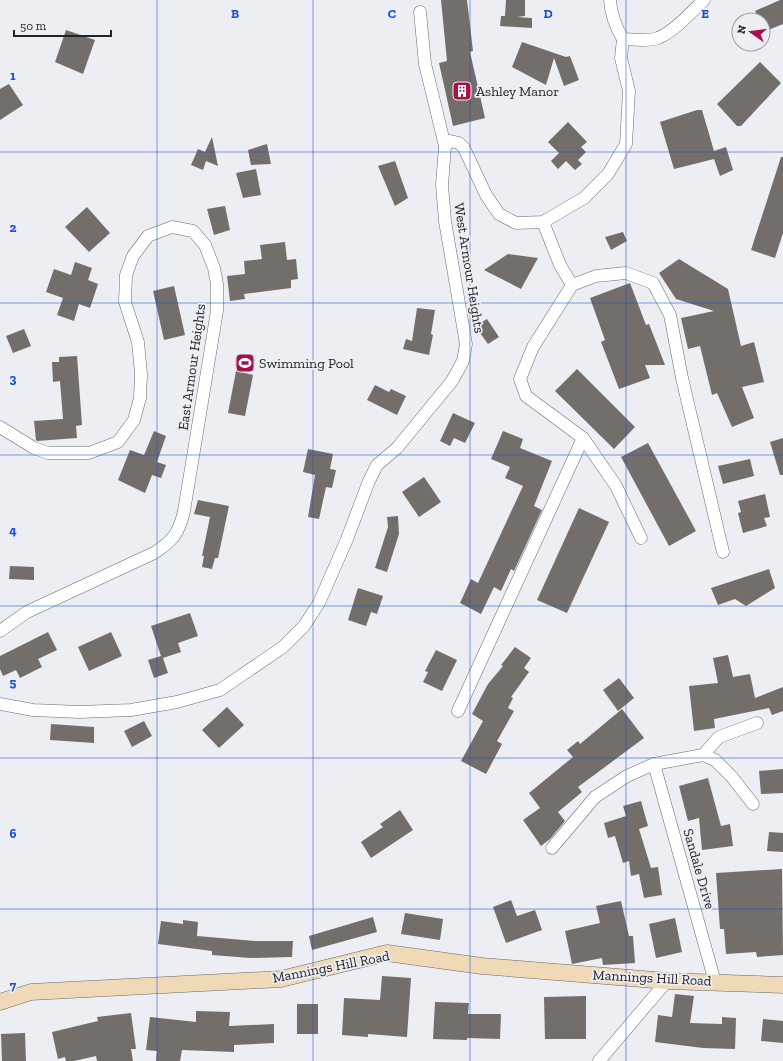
<svg xmlns="http://www.w3.org/2000/svg" width="783" height="1061" font-family="'Zilla Slab',serif">
<style>
.water{fill:#34b9ba}
.building{fill:#736e6a}
.lines{fill:none;stroke-linecap:round;stroke-linejoin:round}
.street-casing{stroke:#67696e;stroke-width:13}
.secondary-casing{stroke:#67696e;stroke-width:17}
.street{stroke:#fff;stroke-width:12}
.secondary{stroke:#f0d9b7;stroke-width:16}
.grid{fill:none;stroke:#1d4ed8;stroke-width:1;stroke-opacity:0.55}
.labels{text-anchor:middle;dominant-baseline:central;stroke-width:3.5;stroke-linejoin:round;paint-order:stroke}
.poi-label{font-size:14px;fill:#222325;stroke:#eceef4;text-anchor:start}
.street-label{font-size:14px;fill:#222325;stroke:#eceef4}
.grid-label{font-size:13px;text-anchor:middle;font-weight:bold;fill:#1d4ed8;stroke:#eceef4;stroke-width:3.5;stroke-linejoin:round;paint-order:stroke}
</style>
<rect width="100%" height="100%" fill="#eceef4"/>
<!-- water -->
<polygon class="water" points="236,356 255,359 254,369 235,366"/>
<!-- building -->
<g class="building">
<polygon points="441,0 467,0 473,51 470,52 485,118 453,126 439,63 447,61"/>
<polygon points="506,0 525,0 525,16 517,17 532,18 532,28 500,26 501,16 505,16"/>
<polygon points="780,0 783,0 783,24 766,31 763,26 763,20 760,20 755,11"/>
<polygon points="66,30 95,40 83,74 55,62"/>
<polygon points="522,42 566,57 570,56 579,80 564,86 554,58 546,85 512,67"/>
<polygon points="760,62 781,83 741,126 737,126 717,104"/>
<polygon points="9,84 23,105 0,120 0,89"/>
<polygon points="697,110 702,110 714,151 726,147 733,170 720,176 714,159 674,169 660,122"/>
<polygon points="568,122 587,142 581,147 586,152 578,160 582,164 575,170 566,161 558,169 551,161 559,153 548,142"/>
<polygon points="212,137 218,166 206,161 203,170 191,165 198,149 205,152"/>
<polygon points="267,144 271,164 251,165 248,150"/>
<polygon points="781,157 783,157 783,233 775,258 751,250"/>
<polygon points="395,161 408,198 395,206 378,166"/>
<polygon points="256,169 261,195 243,198 236,173"/>
<polygon points="225,206 230,230 214,235 207,209"/>
<polygon points="87,207 110,233 89,252 65,227"/>
<polygon points="623,232 627,241 611,250 605,237"/>
<polygon points="285,242 287,260 296,259 298,279 291,280 291,288 244,294 245,299 230,301 227,276 245,274 244,261 262,259 260,245"/>
<polygon points="508,254 538,258 521,289 484,270"/>
<polygon points="679,259 728,289 741,346 754,342 764,382 742,387 754,418 732,427 717,393 712,395 700,346 688,349 681,318 714,311 676,299 659,273"/>
<polygon points="75,262 92,268 88,280 98,284 90,308 79,304 74,321 57,315 63,298 46,292 54,269 71,275"/>
<polygon points="630,283 646,325 649,324 665,365 645,365 650,378 619,389 601,342 605,340 590,298"/>
<polygon points="174,286 185,335 164,340 153,291"/>
<polygon points="417,308 435,310 431,334 433,335 429,355 403,349 406,339 412,341"/>
<polygon points="487,319 499,337 488,344 475,326"/>
<polygon points="24,329 31,346 13,353 6,336"/>
<polygon points="77,356 82,425 76,426 77,438 37,441 36,440 34,421 63,419 60,381 53,382 52,362 59,362 59,357"/>
<polygon points="577,369 635,427 614,449 555,391"/>
<polygon points="236,371 253,375 245,416 228,413"/>
<polygon points="375,385 389,392 391,389 406,396 397,415 367,400"/>
<polygon points="453,413 475,423 465,443 454,438 450,446 440,441"/>
<polygon points="154,431 166,436 157,462 166,465 161,478 152,475 145,493 118,480 130,450 144,455"/>
<polygon points="503,431 523,439 520,448 552,461 534,506 542,510 514,571 511,569 501,591 494,587 481,614 460,603 471,579 478,583 523,486 505,478 510,467 491,459"/>
<polygon points="783,438 783,475 780,475 770,442"/>
<polygon points="648,443 696,531 669,546 621,457"/>
<polygon points="308,449 333,454 330,469 336,470 332,488 326,487 319,519 308,517 315,475 303,472"/>
<polygon points="750,459 754,476 723,484 718,466"/>
<polygon points="424,477 441,502 419,517 402,492"/>
<polygon points="765,494 770,517 764,518 767,526 743,533 738,513 741,512 738,501"/>
<polygon points="198,500 229,506 218,558 215,558 212,569 202,567 204,556 202,556 210,517 194,514"/>
<polygon points="579,508 609,522 567,613 537,600"/>
<polygon points="398,516 399,534 387,572 375,568 388,527 387,517"/>
<polygon points="10,566 34,567 34,580 9,579"/>
<polygon points="769,569 775,588 746,606 735,599 718,605 711,588"/>
<polygon points="358,588 383,596 377,614 371,612 366,626 348,620"/>
<polygon points="190,613 198,636 178,643 181,652 163,658 168,673 154,678 148,660 161,656 151,626"/>
<polygon points="48,632 57,650 38,659 42,667 20,678 16,670 3,676 0,669 0,656"/>
<polygon points="111,632 122,656 89,671 78,647"/>
<polygon points="515,647 531,658 524,668 529,672 511,697 513,698 508,708 514,711 497,741 502,744 486,774 461,761 483,721 472,714 488,684 503,666 501,665"/>
<polygon points="436,650 457,660 442,691 423,682 428,672 425,671"/>
<polygon points="728,655 733,677 750,674 755,698 783,687 783,711 772,715 769,708 714,719 715,728 694,731 689,686 718,683 713,658"/>
<polygon points="619,678 634,698 618,711 603,690"/>
<polygon points="227,707 244,725 219,748 202,730"/>
<polygon points="622,709 644,738 578,787 582,792 558,812 565,821 550,839 541,846 523,820 540,808 529,793 573,757 567,750 578,741 580,744"/>
<polygon points="144,721 152,736 132,747 124,731"/>
<polygon points="51,724 94,727 94,743 50,740"/>
<polygon points="783,769 783,793 761,794 759,771"/>
<polygon points="708,778 721,826 730,824 733,846 702,850 699,818 688,821 679,786"/>
<polygon points="641,801 648,826 639,829 651,868 658,867 662,895 644,898 639,874 631,876 629,861 623,863 615,836 608,838 604,823 626,816 623,806"/>
<polygon points="400,810 413,830 371,858 361,842 383,827 380,824"/>
<polygon points="769,832 783,833 783,852 767,851"/>
<polygon points="782,869 783,955 757,957 756,952 726,954 724,929 720,929 716,873"/>
<polygon points="511,900 517,916 535,910 542,930 506,943 493,907"/>
<polygon points="621,901 629,936 633,936 635,963 603,965 602,958 572,964 565,931 600,923 596,906"/>
<polygon points="405,913 443,919 440,940 401,934"/>
<polygon points="373,917 377,932 312,950 309,936"/>
<polygon points="675,918 682,952 656,958 649,924"/>
<polygon points="183,920 198,922 197,936 255,941 293,941 292,957 250,958 212,955 212,951 158,944 161,921 183,924"/>
<polygon points="382,976 411,978 407,1037 368,1034 368,1037 342,1035 344,998 380,1000"/>
<polygon points="675,994 694,996 690,1023 722,1024 722,1017 736,1018 735,1049 703,1048 655,1042 658,1015 672,1017"/>
<polygon points="586,996 586,1039 545,1039 544,997"/>
<polygon points="435,1002 469,1003 468,1014 501,1014 500,1039 467,1038 467,1040 433,1039"/>
<rect x="297" y="1004" width="21" height="30"/>
<polygon points="196,1011 230,1012 229,1026 274,1024 274,1043 234,1045 234,1052 182,1050 180,1061 156,1061 157,1051 146,1050 150,1017 196,1022"/>
<polygon points="131,1013 136,1049 131,1049 133,1061 97,1061 96,1056 74,1061 66,1061 65,1057 58,1059 52,1032 98,1021 97,1017"/>
<polygon points="763,1019 783,1021 783,1043 761,1041"/>
<polygon points="25,1033 26,1061 2,1061 1,1034"/>
</g>
<g class="lines">
<!-- street casing -->
<g class="street-casing">
<g id="street">
<path d="M610,0c1,15 5,26 13,39"/>
<polyline points="420,12 425,64 445,146"/>
<path d="M623,39c10,0 24,3 35,-1 17,-7 33,-26 46,-38"/>
<polyline points="543,222 560,265 572,285"/>
<polyline points="572,285 596,276 626,273 653,283 670,315 682,378 723,552"/>
<polyline points="572,285 533,347 520,379 526,396 583,438 616,486 641,538"/>
<path d="M0,427l34,21 14,5h41l29,-11 16,-22 6,-22 1,-24 -3,-32 -13,-40 1,-27 7,-19 15,-20 24,-9 21,4 12,14 9,23 3,16v27l-33,200c-5,22 -11,30 -30,42l-127,59 -27,19"/>
<polyline points="0,704 33,710 79,712 131,710 177,702 220,690 283,647 304,626 319,603 347,539 369,481 377,465 397,448 452,381 463,361 466,344 445,221 442,185 445,146 450,141 459,143 464,148 486,195 499,214 516,223 543,222 584,198 608,174 626,144 629,91 621,58 623,39"/>
<polyline points="458,711 583,438"/>
<polyline points="703,755 719,737 757,723"/>
<polyline points="654,764 715,982"/>
<polyline points="552,848 595,797 627,776 654,764 703,755 715,760 732,777 753,804"/>
<polyline points="599,1061 667,981"/>
</g>
</g>
<!-- secondary casing -->
<g class="secondary-casing">
<polyline id="secondary" points="0,1002 31,992 281,979 387,953 482,966 667,981 783,985"/>
</g>
<!-- street -->
<use href="#street" class="street"/>
<!-- secondary -->
<use href="#secondary" class="secondary"/>
</g>
<!-- grid -->
<path class="grid" d="M157,0v1061M313,0v1061M470,0v1061M626,0v1061M0,152h783M0,303h783M0,455h783M0,606h783M0,758h783M0,909h783"/>
<!-- icons -->
<defs>
<g id="building-square" transform="scale(1)"><rect x="-9" y="-9" width="18" height="18" rx="4" fill="#a6114a" stroke="#eceef4"/><path d="M-4-6H4V6H1V3H-1V6H-4ZM-2.5-4.3h1.7v1.8h-1.7ZM.8-4.3h1.7v1.8H.8ZM-2.5-1h1.7V.8h-1.7ZM.8-1h1.7V.8H.8Z" fill="#fff"/></g>
<g id="stadium-square" transform="scale(1)"><rect x="-9" y="-9" width="18" height="18" rx="4" fill="#a6114a" stroke="#eceef4"/><path d="M0-5a6.5 5 0 1 0 0 10a6.5 5 0 1 0 0-10ZM-3.5-1.8h7v3.6h-7Z" fill="#fff"/></g>
</defs>
<g fill-rule="evenodd">
<use href="#building-square" x="462" y="91"/>
<use href="#stadium-square" x="245" y="363"/>
</g>
<g class="labels">
<!-- poi labels -->
<g class="poi-label">
<text x="476" y="91">Ashley Manor</text>
<text x="259" y="363">Swimming Pool</text>
</g>
<!-- street labels -->
<g class="street-label">
<text transform="translate(469 268) rotate(81)">West Armour Heights</text>
<text transform="translate(192 367) rotate(-82)">East Armour Heights</text>
<text transform="translate(699 869) rotate(74)">Sandale Drive</text>
<text transform="translate(331 967) rotate(-11)">Mannings Hill Road</text>
<text transform="translate(652 978) rotate(3)">Mannings Hill Road</text>
</g>
</g>
<g class="grid-label">
<text x="235" y="18">B</text>
<text x="392" y="18">C</text>
<text x="548" y="18">D</text>
<text x="705" y="18">E</text>
<text x="13" y="80">1</text>
<text x="13" y="232">2</text>
<text x="13" y="383">3</text>
<text x="13" y="535">4</text>
<text x="13" y="687">5</text>
<text x="13" y="838">6</text>
<text x="13" y="990">7</text>
</g>
<!-- north arrow -->
<g transform="translate(751 32) rotate(284)"><circle r="19" fill="#eceef4" stroke="#9b9da1"/>
<path d="M0-3L7 15L0 10L-7 15Z" fill="#a6114a"/>
<text y="-6" font-size="11" font-weight="bold" text-anchor="middle" fill="#222325">N</text>
</g>
<!-- scale -->
<path d="M14 30v6h97v-6" fill="none" stroke="#222325" stroke-width="2"/>
<text x="20" y="30" font-size="12" fill="#222325" stroke="#eceef4" stroke-width="3" paint-order="stroke">50 m</text>
</svg>
